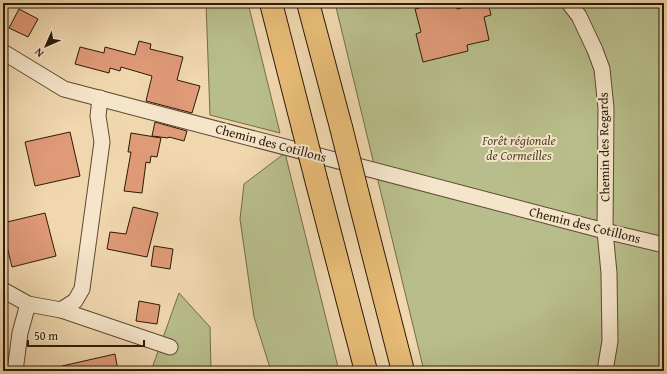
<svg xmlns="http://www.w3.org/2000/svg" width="667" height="374" font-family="'Gentium Book Plus',serif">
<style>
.green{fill:#b8be8b;stroke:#726c49}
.building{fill:#df9a78;stroke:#2d1a07}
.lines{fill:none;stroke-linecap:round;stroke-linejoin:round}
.minor-casing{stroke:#5e4931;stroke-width:17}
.motorway-casing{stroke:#2d1a07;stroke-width:24}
.minor{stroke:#f5e5ca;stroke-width:15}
.motorway{stroke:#e8bc77;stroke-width:22}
.motorway-bridge-casing{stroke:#2d1a07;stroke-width:24;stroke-linecap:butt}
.motorway-bridge{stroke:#e8bc77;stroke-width:22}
.labels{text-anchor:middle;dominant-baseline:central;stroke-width:4;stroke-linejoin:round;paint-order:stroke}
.park-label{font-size:13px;font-style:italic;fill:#574b2f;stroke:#f5e5ca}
.street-label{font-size:13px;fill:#2d1a07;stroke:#f5e5ca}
</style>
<rect width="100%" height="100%" fill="#f0d7ae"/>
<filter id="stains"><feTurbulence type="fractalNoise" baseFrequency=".005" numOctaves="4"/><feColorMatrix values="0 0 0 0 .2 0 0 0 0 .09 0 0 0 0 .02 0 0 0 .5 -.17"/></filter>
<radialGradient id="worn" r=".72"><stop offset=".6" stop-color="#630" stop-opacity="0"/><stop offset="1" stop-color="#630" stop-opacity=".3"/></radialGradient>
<!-- green -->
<g class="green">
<polygon points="206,3 248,3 280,133 210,115"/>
<polygon points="335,3 664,3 664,371 424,371"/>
<polygon points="285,153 339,371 271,371 254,317 240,219 244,184"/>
<polygon points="179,293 210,327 211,371 151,371"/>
</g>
<!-- building -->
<g class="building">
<polygon points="438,3 456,3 457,9 480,3 488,3 491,15 484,17 489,40 467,45 468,51 423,62 416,34 421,32 415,9"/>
<polygon points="19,9 38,19 28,37 9,28"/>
<polygon points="139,41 151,44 150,49 183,57 177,80 200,86 192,113 146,101 152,76 121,67 120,71 110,68 109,73 75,64 80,47 104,53 105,47 135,55"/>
<polygon points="155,122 187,131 184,141 169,137 168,138 152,136"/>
<polygon points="70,132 80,176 35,186 25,142"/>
<polygon points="131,133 161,138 157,157 151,156 150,163 146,162 142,193 124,191 131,152 128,152"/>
<polygon points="133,207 158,213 147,257 107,249 110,232 126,234"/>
<polygon points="45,213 56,256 12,267 3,230 3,223"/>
<polygon points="154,246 173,249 170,269 151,266"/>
<polygon points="139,301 160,305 157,324 136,321"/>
<polygon points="115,354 118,371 63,371 62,366"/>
</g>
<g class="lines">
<!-- minor casing -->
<g class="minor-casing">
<g id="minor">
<polyline points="569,3 579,16 595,50 602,69 606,108 605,231 609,273 610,341 605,371"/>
<polyline points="3,52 64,89 605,231 664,245"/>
<polyline points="3,290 28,304 61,310 170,347"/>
<polyline points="61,310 75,301 82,289 102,142 98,116 100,98"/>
<polyline points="15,371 20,333 28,304"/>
</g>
</g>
<!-- motorway casing -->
<g class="motorway-casing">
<g id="motorway">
<polyline points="271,3 303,128"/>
<polyline points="308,3 341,127"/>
<polyline points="317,183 366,371"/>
<polyline points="359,199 403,371"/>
</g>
</g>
<!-- minor -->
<use href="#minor" class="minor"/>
<!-- motorway -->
<use href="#motorway" class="motorway"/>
<!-- motorway-bridge casing -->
<g class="motorway-bridge-casing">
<g id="motorway-bridge">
<polyline points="341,127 359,199"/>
<polyline points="303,128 317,183"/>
</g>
</g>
<!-- motorway-bridge -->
<use href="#motorway-bridge" class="motorway-bridge"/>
</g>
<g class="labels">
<!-- park labels -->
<g class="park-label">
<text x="519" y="140">Forêt régionale<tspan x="519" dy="15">de Cormeilles</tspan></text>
</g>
<!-- street labels -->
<g class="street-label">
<text transform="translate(271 143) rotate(15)">Chemin des Cotillons</text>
<text transform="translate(604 147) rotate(-91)">Chemin des Regards</text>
<text transform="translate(585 225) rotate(14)">Chemin des Cotillons</text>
</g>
</g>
<!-- margin -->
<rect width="667" height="374" fill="none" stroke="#f0d7ae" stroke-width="16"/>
<rect x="4" y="4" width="659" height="366" fill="none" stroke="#2d1a07" stroke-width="2"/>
<rect x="8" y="8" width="651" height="358" fill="none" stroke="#2d1a07"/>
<!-- north arrow -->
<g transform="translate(46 46) rotate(225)" stroke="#f5e5ca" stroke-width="3" paint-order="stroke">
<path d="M0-3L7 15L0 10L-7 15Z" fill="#2d1a07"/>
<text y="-6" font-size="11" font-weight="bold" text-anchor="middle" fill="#2d1a07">N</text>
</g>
<!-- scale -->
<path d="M28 340v6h116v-6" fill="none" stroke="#2d1a07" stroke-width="2"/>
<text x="34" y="340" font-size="12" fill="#2d1a07" stroke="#f5e5ca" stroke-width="3" paint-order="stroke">50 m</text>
<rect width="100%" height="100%" filter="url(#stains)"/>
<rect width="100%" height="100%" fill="url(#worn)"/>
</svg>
